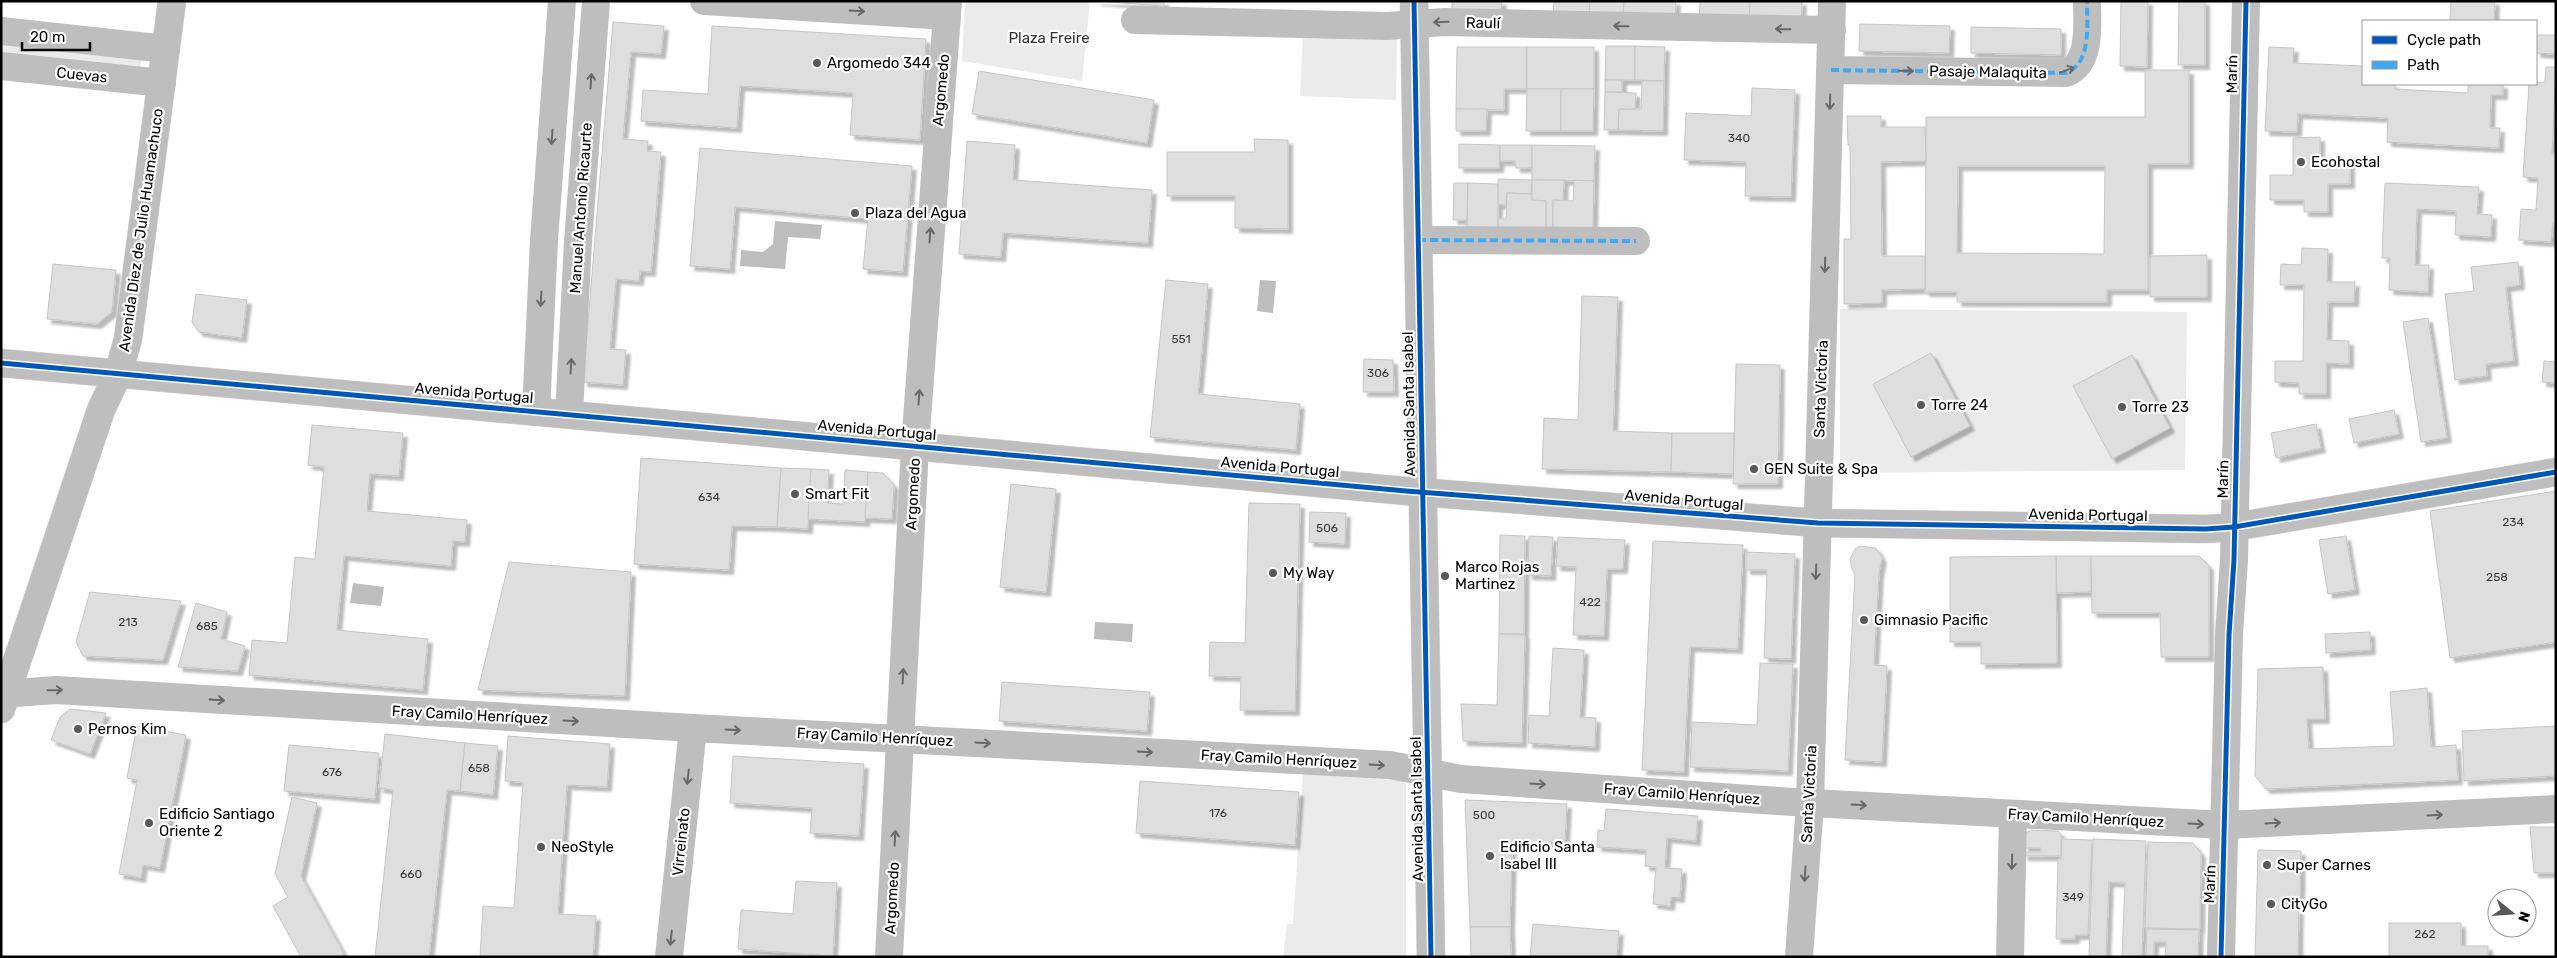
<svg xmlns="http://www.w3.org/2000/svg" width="2557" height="958" font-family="Rubik,sans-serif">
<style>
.green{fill:#ebebeb}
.water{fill:#bdbdbd}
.building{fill:#dedede;stroke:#c6c6c6;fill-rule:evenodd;filter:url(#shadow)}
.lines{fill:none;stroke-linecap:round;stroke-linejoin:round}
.major-casing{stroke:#dbdbdb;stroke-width:29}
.minor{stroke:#bebebe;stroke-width:28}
.major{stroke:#bebebe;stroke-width:28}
.quiet{stroke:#3fa9f5;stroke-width:4;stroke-dasharray:8 4;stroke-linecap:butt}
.cycleway-casing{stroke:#fff;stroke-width:8}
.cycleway{stroke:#0057b8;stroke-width:5}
.oneway{stroke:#686868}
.poi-dot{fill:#595959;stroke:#fff;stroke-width:2}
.labels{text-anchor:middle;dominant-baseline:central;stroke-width:4.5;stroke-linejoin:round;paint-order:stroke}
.number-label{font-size:12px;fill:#383838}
.street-label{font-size:15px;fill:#000;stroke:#fff}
.park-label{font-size:15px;fill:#313131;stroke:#fff}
.poi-label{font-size:15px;fill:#000;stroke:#fff;text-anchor:start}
</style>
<defs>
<filter id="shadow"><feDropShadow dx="4.5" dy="4.5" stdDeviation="1" flood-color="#0004"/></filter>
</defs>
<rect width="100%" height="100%" fill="#fff"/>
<!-- green -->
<g class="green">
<polygon points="965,1 1090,1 1082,81 962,61"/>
<polygon points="1303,34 1397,38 1396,100 1300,96"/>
<polygon points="1,37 142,56 140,68 1,57"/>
<polygon points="1840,309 2187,312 2185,470 1840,473"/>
<polygon points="1303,773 1395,775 1406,784 1406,957 1283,957 1287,924 1293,924"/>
</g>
<!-- water -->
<g class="water">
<polygon points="775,221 822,225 820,239 788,237 785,269 740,266 741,250 763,252 773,244"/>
<polygon points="1260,280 1276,281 1273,313 1257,311"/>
<polygon points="353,583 384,587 381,606 350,603"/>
<polygon points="1095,622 1133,624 1132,642 1094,639"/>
</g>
<!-- building -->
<g class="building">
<polygon points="1096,1 1164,1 1164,6"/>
<polygon points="1452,1 1502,1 1501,13 1452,20"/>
<polygon points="1554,1 1590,1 1589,19 1553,18"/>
<polygon points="1590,1 1624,1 1623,20 1589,19"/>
<polygon points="1624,1 1676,1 1675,22 1623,20"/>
<polygon points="1700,1 1750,1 1749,25 1699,24"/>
<polygon points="1750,1 1802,1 1801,27 1749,25"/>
<polygon points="2121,1 2148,1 2147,67 2120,66"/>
<polygon points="2179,1 2205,1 2205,65 2178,65"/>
<polygon points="2451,1 2495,1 2494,21 2450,21"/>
<polygon points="613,22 664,26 661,54 631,52 623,139 648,141 647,151 661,152 651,272 640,271 639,281 616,279 610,349 626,350 623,385 583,382"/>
<polygon points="1860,24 1950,26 1949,53 1859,51"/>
<polygon points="712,26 926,39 920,140 850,135 853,93 740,86 737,128 641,121 643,90 708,94"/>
<polygon points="1971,27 2061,29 2061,55 1971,53"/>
<polygon points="2536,35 2556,35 2556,54 2536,53"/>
<polygon points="1606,46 1635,46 1635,80 1605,80"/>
<polygon points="1635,46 1665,47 1664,81 1635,80"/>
<polygon points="1457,47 1527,47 1527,89 1504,89 1504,110 1456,109"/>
<rect x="1527" y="47" width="67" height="42"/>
<polygon points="2269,47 2294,48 2293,63 2363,66 2363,84 2395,84 2395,89 2468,93 2468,84 2503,84 2503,95 2491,95 2490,128 2500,128 2499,148 2387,142 2388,118 2298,114 2297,132 2265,131"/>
<polygon points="2546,67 2556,67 2552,154 2556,154 2556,223 2553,223 2551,242 2519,240 2521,209 2536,210 2538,178 2523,177 2529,84 2545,82"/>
<path d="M2145,70h44v94h-41v126h-41v12h-150v-10h-32l1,-175h219zM1958,166h147l-1,88 -147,-1z"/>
<polygon points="979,71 1154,100 1147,143 972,114"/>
<rect x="1605" y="80" width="17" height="12"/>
<polygon points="1642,81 1664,81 1663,131 1618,130 1619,109 1641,109"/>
<polygon points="1752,88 1795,90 1791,197 1745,196 1746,162 1684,160 1686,113 1751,116"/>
<polygon points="1527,89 1561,89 1561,131 1526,131"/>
<polygon points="1561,89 1594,89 1593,131 1561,131"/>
<polygon points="1605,92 1636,93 1635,109 1619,109 1618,130 1604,130"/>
<polygon points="1456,109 1487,109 1486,131 1456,131"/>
<polygon points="1847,116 1881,116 1881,127 1925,127 1926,161 1881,162 1882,256 1925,256 1925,289 1882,290 1882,303 1844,304 1844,239 1851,239 1850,145 1848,145"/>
<polygon points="2320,137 2320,160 2350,160 2350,184 2328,184 2328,212 2304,212 2304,200 2270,200 2270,175 2293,175 2293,138"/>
<polygon points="1254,139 1288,140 1288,229 1235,228 1235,196 1167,196 1167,152 1255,152"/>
<polygon points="967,141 1015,145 1013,180 1152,190 1148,243 1003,233 1001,257 959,254"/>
<polygon points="1459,144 1500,145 1499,168 1459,168"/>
<polygon points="1500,145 1532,145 1532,168 1516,168 1515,161 1500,161"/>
<polygon points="1532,145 1595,146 1594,181 1532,180"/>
<polygon points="700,148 912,166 903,272 863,269 868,219 735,207 730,269 690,266"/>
<polygon points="1498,179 1532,180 1531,194 1507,193 1506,205 1498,204"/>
<polygon points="1532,180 1564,180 1563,201 1553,200 1553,229 1546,229 1546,201 1532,200"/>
<polygon points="1574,180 1594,181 1593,230 1553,229 1553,200 1573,201"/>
<polygon points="1454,183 1468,183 1467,220 1453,220"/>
<polygon points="1468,183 1498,184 1498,228 1467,228"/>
<polygon points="2385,183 2479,187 2477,214 2492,215 2491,237 2455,235 2456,211 2417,209 2415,265 2429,265 2428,292 2389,290 2390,258 2382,258"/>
<polygon points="1507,193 1531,194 1532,200 1546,201 1546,229 1498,228 1498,219 1506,219"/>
<polygon points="2302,248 2328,249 2327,282 2355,282 2354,302 2328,302 2327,340 2349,341 2349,364 2326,363 2326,394 2299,394 2299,383 2275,382 2275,361 2303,361 2304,285 2280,285 2281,264 2301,265"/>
<polygon points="2207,255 2207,297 2150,297 2150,256"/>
<polygon points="2518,262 2520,285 2506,287 2514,361 2486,364 2487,376 2455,380 2445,294 2474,291 2471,267"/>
<polygon points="53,264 116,270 112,312 97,324 47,319"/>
<polygon points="1166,280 1208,284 1198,394 1300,404 1296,450 1150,437"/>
<polygon points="196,294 247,300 242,338 199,332 192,322"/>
<polygon points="1582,296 1618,297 1613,431 1672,433 1671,472 1542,469 1544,418 1578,420"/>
<polygon points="2428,318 2447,438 2421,442 2403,322"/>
<polygon points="1931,353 1970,426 1911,457 1873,384"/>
<polygon points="2132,355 2170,428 2112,459 2073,386"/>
<polygon points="1364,359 1393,360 1394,392 1363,392"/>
<polygon points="2544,361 2556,362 2556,383 2542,382"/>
<polygon points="1736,364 1780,365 1778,484 1733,484"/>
<polygon points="2394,410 2399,434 2354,443 2349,419"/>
<polygon points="2316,424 2321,448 2276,458 2271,433"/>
<polygon points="312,425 403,433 399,476 370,474 367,511 467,520 465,542 453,541 451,566 344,556 337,630 428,639 423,690 249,675 252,640 287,643 295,557 315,559 324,467 308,465"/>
<polygon points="1672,433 1734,433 1733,474 1671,472"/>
<polygon points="641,458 781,468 777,527 732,526 729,570 634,564"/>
<polygon points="781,468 811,469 808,529 777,527"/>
<polygon points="811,469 829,470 827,503 843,504 845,470 868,472 865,522 808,519"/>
<polygon points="868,472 883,473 894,485 892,519 865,518"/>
<polygon points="1011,484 1056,489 1046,592 1000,587"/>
<polygon points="2556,491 2556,642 2450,658 2430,511"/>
<polygon points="1249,503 1300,504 1295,711 1240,710 1241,677 1209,676 1210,642 1245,643"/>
<polygon points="1310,512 1346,513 1345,544 1309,542"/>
<polygon points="1500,535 1525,536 1524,634 1499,634"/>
<polygon points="1529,536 1553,537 1551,576 1528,575"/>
<polygon points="2346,536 2355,590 2328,594 2319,540"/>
<polygon points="1558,537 1625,540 1623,569 1607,569 1604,636 1573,635 1576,567 1556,566"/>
<polygon points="1653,541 1743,545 1738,649 1690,647 1684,772 1642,770"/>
<polygon points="1860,546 1876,548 1882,558 1879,573 1874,665 1887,666 1882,762 1845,760 1855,574 1852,569 1850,559 1855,549"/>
<polygon points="1746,552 1795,554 1791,659 1764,658 1767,570 1746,570"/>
<polygon points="2056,556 2091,556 2091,592 2057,593"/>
<polygon points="2056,556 2057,663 1981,664 1981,642 1950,642 1950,557"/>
<polygon points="2091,556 2199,556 2209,566 2209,657 2161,657 2160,613 2092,613"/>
<polygon points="509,562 631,572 625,696 478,690"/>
<polygon points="90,592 181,601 163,660 83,656 76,642"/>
<polygon points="196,603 227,612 221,639 245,646 238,671 178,667"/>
<polygon points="2370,632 2371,650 2326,653 2325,634"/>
<polygon points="1499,634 1525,635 1522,743 1463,741 1461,704 1497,705"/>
<polygon points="1553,648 1584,650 1580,717 1596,718 1595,747 1528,743 1529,715 1549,716"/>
<polygon points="1760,663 1793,664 1788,771 1690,767 1692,722 1757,725"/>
<polygon points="2323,667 2325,719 2307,719 2309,749 2394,746 2390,692 2427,688 2431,747 2456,745 2458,780 2266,789 2255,776 2258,669"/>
<polygon points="1002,682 1150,692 1147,731 999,721"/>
<polygon points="70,709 106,713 90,754 51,740 60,717"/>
<polygon points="137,726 186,735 160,868 143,865 141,878 119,874 137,780 127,778"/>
<polygon points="2556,726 2556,776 2464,781 2462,731"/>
<polygon points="385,734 465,743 460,791 447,790 429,957 375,957 393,790 379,788"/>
<polygon points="508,736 610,744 607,787 567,785 558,914 596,916 593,957 480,957 483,906 514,908 523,782 505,781"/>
<polygon points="465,743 498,746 493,795 460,791"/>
<polygon points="289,745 379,753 375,799 284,791"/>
<polygon points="733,756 864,764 859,836 810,833 812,808 730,803"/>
<polygon points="1140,781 1299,792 1295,845 1136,833"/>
<polygon points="292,797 317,803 301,876 344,954 339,957 301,957 273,906 288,897 275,874"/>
<polygon points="1465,800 1567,804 1565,840 1545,843 1543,846 1512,846 1510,927 1470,927"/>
<polygon points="1606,809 1698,816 1696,841 1667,838 1665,868 1682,869 1680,898 1671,897 1670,906 1653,904 1656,867 1645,866 1646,850 1597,847 1598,830 1604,831"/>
<polygon points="2530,827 2556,827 2556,873 2534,873"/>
<polygon points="2031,830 2058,831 2061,834 2061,856 2023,856 2024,852 2041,852 2041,848 2024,848 2024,834"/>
<polygon points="2062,839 2092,840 2088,935 2075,935 2075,939 2056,939 2058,859 2061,859"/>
<polygon points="2093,839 2146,841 2142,957 2122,957 2125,883 2109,882 2106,957 2089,957"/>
<polygon points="2148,842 2193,843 2201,853 2200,929 2145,928"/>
<polygon points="2258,850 2301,851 2300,899 2285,899 2285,909 2299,910 2298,957 2255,957"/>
<polygon points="796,881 837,883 833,956 738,949 741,910 793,914"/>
<polygon points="2389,923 2461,923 2461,946 2488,946 2488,957 2389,957"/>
<polygon points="1533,924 1619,931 1617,957 1530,957"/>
<polygon points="1470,927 1510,927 1511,957 1471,957"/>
<polygon points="2147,929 2199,930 2198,957 2165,957 2166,942 2154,942 2154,957 2146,957"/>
</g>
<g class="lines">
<!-- major casing -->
<g class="major-casing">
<g id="major">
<polyline points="1414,1 1431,957"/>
<polyline points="1,363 1406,491 1818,523 2206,529 2234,527 2556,472"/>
<polyline points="1,709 101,410 118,374 128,339 172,1"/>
</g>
</g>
<!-- minor -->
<g class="minor">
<polyline points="704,1 947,16"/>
<polyline points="1135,20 1387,26 1445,22 1832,30"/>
<polyline points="1,31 166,49"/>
<polyline points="1,66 162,83"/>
<path d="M1831,70l235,3c26,-10 21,-50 21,-72"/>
<polyline points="1418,240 1636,241"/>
<polyline points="536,412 544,240 562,1"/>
<polyline points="569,414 578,242 596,1"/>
<polyline points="1,694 56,690 693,728 1390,765 1461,779 1793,802 2224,825 2556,809"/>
<polyline points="669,957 693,728"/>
<polyline points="889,957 915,446 948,1"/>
<polyline points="1799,957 1810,803 1832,1"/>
<polyline points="2010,957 2013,814"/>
<polyline points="2221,957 2229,635 2234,560 2246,1"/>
</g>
<!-- major -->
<use href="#major" class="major"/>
<!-- quiet -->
<g class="quiet">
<path d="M1831,70l235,3c26,-10 21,-50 21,-72"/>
<polyline points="1418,240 1636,241"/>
</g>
<!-- cycleway casing -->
<g class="cycleway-casing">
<g id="cycleway">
<polyline points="1414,1 1431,957"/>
<polyline points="1,363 1406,491 1818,523 2206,529 2234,527 2556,472"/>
<polyline points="2221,957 2229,635 2234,560 2246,1"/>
</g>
</g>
<!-- cycleway -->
<use href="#cycleway" class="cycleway"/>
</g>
<!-- one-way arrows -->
<defs><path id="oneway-shaft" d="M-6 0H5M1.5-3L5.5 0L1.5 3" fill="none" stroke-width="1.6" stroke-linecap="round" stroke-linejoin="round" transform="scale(1.25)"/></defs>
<g class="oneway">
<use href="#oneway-shaft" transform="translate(857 11) rotate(3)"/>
<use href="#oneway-shaft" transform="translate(1441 22) rotate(178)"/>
<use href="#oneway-shaft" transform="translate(1621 26) rotate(-179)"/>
<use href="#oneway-shaft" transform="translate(1783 29) rotate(-179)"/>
<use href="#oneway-shaft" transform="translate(2067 70) rotate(-20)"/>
<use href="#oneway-shaft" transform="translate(1906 71) rotate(1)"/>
<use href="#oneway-shaft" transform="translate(591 81) rotate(-86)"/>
<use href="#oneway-shaft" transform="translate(1830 102) rotate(92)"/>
<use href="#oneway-shaft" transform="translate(552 137) rotate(94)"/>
<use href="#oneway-shaft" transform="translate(930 235) rotate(-86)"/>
<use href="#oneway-shaft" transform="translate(1825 265) rotate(92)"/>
<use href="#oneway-shaft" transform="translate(541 299) rotate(93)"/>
<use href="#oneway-shaft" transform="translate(571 366) rotate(-87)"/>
<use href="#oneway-shaft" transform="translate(919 397) rotate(-86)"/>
<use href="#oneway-shaft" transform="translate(1816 572) rotate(92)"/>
<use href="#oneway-shaft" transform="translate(903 676) rotate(-87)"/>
<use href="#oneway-shaft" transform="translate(55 690) rotate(-1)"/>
<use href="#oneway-shaft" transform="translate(217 700) rotate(3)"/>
<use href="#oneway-shaft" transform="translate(571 721) rotate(3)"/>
<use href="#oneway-shaft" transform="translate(733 730) rotate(3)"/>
<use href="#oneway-shaft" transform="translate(983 743) rotate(3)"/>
<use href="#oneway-shaft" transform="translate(1145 752) rotate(3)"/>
<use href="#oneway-shaft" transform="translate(1377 765) rotate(3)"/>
<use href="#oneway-shaft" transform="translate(688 777) rotate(96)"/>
<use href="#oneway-shaft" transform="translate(1538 784) rotate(4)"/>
<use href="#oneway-shaft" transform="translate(1859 805) rotate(3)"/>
<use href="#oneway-shaft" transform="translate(2435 815) rotate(-3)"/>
<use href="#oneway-shaft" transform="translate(2273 823) rotate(-3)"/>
<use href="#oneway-shaft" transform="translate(2196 824) rotate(3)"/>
<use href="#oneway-shaft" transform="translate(895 838) rotate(-87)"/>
<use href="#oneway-shaft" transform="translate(2012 862) rotate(91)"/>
<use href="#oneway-shaft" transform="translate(1805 874) rotate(94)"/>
<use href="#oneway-shaft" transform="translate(671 938) rotate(96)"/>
</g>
<!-- markers -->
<g class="poi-dot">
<circle cx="817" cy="63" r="5"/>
<circle cx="2301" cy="162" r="5"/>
<circle cx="855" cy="213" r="5"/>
<circle cx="1921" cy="405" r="5"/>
<circle cx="2122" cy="407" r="5"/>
<circle cx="1754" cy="469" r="5"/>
<circle cx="795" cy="494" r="5"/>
<circle cx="1273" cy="573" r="5"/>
<circle cx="1445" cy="576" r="5"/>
<circle cx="1864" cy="620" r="5"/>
<circle cx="78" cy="729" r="5"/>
<circle cx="149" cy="823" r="5"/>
<circle cx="541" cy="847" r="5"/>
<circle cx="1490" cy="856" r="5"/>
<circle cx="2267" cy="865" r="5"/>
<circle cx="2271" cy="904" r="5"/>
</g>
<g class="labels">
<!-- number labels -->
<g class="number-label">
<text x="1739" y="138">340</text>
<text x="1181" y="339">551</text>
<text x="1378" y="373">306</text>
<text x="709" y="497">634</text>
<text x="2513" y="522">234</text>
<text x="1327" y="528">506</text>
<text x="2497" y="577">258</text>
<text x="1590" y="602">422</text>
<text x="128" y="622">213</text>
<text x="207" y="626">685</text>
<text x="479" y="768">658</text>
<text x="332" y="772">676</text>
<text x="1218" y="813">176</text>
<text x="1484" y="815">500</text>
<text x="411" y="874">660</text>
<text x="2073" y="897">349</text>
<text x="2425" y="934">262</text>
</g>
<!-- street labels -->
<g class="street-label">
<text transform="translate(1483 23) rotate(1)">Raulí</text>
<text transform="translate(1988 72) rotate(1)">Pasaje Malaquita</text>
<text transform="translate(2232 74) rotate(-89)">Marín</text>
<text transform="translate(82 75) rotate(6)">Cuevas</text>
<text transform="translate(941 90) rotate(-85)">Argomedo</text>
<text transform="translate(581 208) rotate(-86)">Manuel Antonio Ricaurte</text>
<text transform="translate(141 230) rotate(-82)">Avenida Diez de Julio Huamachuco</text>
<text transform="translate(1821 389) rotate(-88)">Santa Victoria</text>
<text transform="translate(474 393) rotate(5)">Avenida Portugal</text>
<text transform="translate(1409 404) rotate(-91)">Avenida Santa Isabel</text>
<text transform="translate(877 430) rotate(5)">Avenida Portugal</text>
<text transform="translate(1280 467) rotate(5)">Avenida Portugal</text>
<text transform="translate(2223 479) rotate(-89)">Marín</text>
<text transform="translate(913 494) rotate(-87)">Argomedo</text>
<text transform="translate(1684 500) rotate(5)">Avenida Portugal</text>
<text transform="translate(2088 515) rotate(1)">Avenida Portugal</text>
<text transform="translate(470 715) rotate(3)">Fray Camilo Henríquez</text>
<text transform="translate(875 737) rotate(3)">Fray Camilo Henríquez</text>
<text transform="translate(1279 759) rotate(3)">Fray Camilo Henríquez</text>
<text transform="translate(1682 794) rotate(4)">Fray Camilo Henríquez</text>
<text transform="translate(1809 794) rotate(-87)">Santa Victoria</text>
<text transform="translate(1417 809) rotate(-91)">Avenida Santa Isabel</text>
<text transform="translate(2086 818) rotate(3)">Fray Camilo Henríquez</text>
<text transform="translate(681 842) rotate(-84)">Virreinato</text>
<text transform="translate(2210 884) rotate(-88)">Marín</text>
<text transform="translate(892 898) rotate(-87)">Argomedo</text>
</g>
<!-- park labels -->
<g class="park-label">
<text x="1049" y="38">Plaza Freire</text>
</g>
<!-- poi labels -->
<g class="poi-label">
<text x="827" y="63">Argomedo 344</text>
<text x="2311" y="162">Ecohostal</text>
<text x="865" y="213">Plaza del Agua</text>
<text x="1931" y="405">Torre 24</text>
<text x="2132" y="407">Torre 23</text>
<text x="1764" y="469">GEN Suite &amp; Spa</text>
<text x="805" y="494">Smart Fit</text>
<text x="1455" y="567">Marco Rojas<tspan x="1455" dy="17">Martinez</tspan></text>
<text x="1283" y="573">My Way</text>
<text x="1874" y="620">Gimnasio Pacific</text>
<text x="88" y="729">Pernos Kim</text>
<text x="159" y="814">Edificio Santiago<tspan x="159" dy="17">Oriente 2</tspan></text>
<text x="551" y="847">NeoStyle</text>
<text x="1500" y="847">Edificio Santa<tspan x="1500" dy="17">Isabel III</tspan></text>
<text x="2277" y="865">Super Carnes</text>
<text x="2281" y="904">CityGo</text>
</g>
</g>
<!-- border -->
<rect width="2557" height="958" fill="none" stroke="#000000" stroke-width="5"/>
<!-- legend -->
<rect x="2362" y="20" width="175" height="65" fill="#ffffff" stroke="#999999"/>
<rect x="2372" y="36" width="25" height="8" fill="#0057b8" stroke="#999999"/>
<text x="2407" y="45" font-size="15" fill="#000000">Cycle path</text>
<rect x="2372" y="61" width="25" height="8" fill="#3fa9f5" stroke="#999999"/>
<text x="2407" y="70" font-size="15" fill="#000000">Path</text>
<!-- north arrow -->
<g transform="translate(2512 913) rotate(107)"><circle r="24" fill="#ffffff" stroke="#999999"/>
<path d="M0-4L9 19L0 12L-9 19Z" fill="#595959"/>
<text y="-8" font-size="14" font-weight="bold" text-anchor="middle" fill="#000000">N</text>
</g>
<!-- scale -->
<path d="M22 42v8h68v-8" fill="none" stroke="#000000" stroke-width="2.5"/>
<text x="30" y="42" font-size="15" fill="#000000" stroke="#ffffff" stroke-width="4" paint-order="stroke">20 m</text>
</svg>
